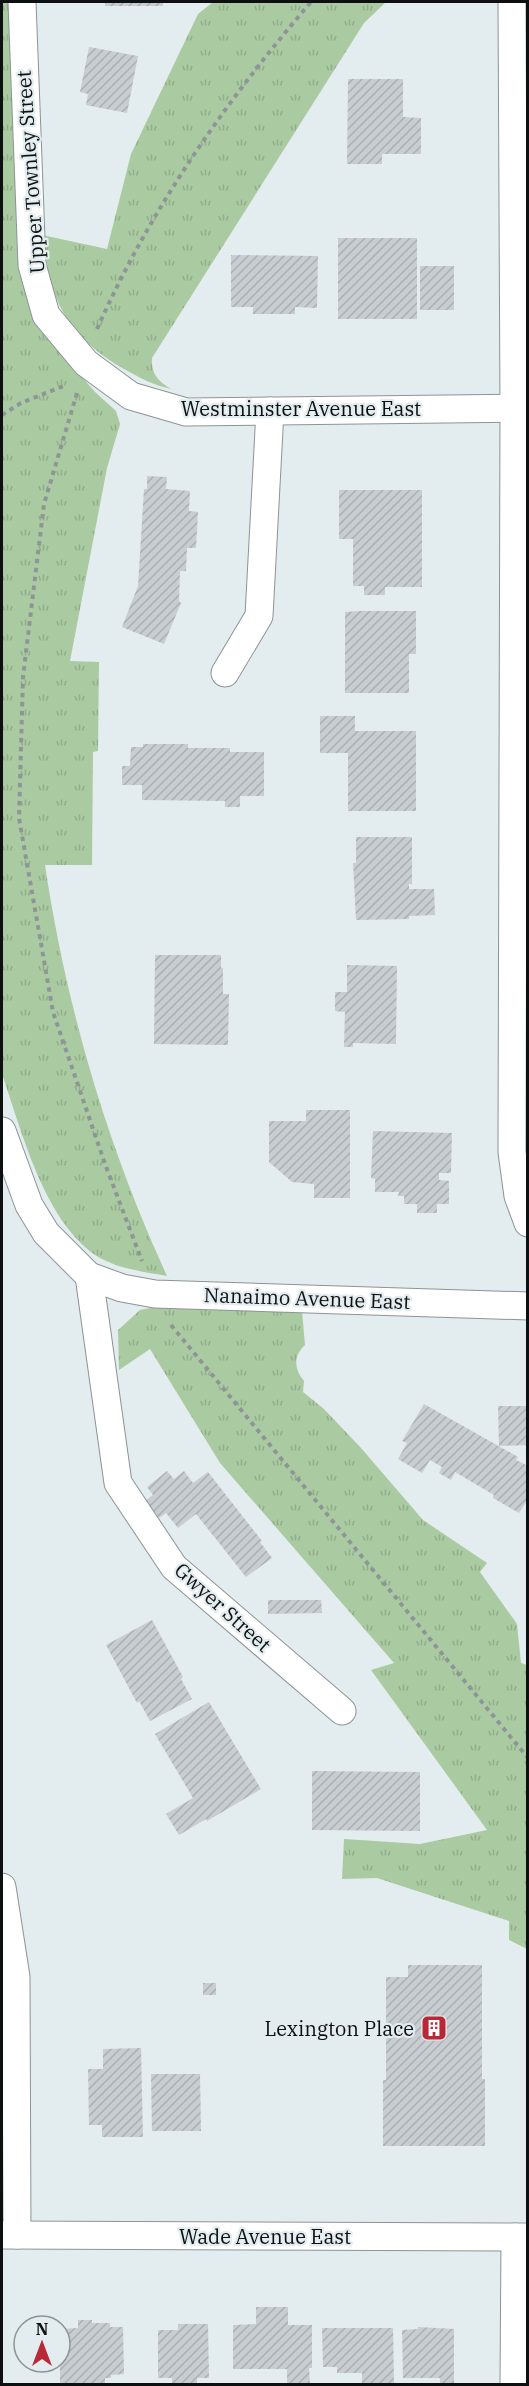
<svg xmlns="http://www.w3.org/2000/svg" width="529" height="2386" font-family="'IBM Plex Serif',serif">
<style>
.grass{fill:url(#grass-tufts)}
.building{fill:url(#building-hatch)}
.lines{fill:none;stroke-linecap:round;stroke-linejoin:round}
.street-casing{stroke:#8c9496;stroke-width:29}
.path{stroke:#8f9597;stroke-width:4;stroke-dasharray:4.5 4.5;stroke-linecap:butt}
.street{stroke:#fff;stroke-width:27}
.labels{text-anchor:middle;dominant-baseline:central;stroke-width:4.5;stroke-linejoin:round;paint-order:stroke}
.street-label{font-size:20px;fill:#0d1011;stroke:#e3ecee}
.poi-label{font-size:20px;fill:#0d1011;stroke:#e3ecee;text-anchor:end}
</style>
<defs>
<pattern id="grass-tufts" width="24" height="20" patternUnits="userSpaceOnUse" patternTransform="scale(1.5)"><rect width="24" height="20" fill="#aacba2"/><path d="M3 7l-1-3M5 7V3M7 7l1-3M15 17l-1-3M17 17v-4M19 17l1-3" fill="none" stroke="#91ad8a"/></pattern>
<pattern id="building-hatch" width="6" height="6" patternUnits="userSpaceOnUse" patternTransform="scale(1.5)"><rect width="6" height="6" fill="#c8cdd2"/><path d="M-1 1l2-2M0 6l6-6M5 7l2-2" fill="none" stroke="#abafb3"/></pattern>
</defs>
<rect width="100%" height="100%" fill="#e3ecee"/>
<!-- grass -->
<g class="grass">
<path d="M2,2h8l11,265 40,86 34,39 21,19 4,13 -13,44 -37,193 29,1 -1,89 -5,1 -1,113h-47c21,141 62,281 122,411 -22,-4 -47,-7 -67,-18 -55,-33 -78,-126 -98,-184z"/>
<path d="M213,2h173l-22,21 -212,335c-1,16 6,23 19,31 -18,-4 -31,-11 -47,-20 -57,-33 -75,-69 -82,-134l65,14 24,-95 67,-140z"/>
<path d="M150,1308l152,3 3,34c-12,11 -11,24 -1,36l-1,11 21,17 37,39 62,72 64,43 -7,9 37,52 4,39 6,2v284l-18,-9v-19l-132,-43 -35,1 2,-40 76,5 67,-14 -116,-160 23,-7 -174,-200 -70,-114 -31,21 -1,-40 22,-20z"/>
</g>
<!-- building -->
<g class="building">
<rect x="105" y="2" width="58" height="4"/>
<polygon points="89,47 138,56 127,113 86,105 88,94 80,92"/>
<polygon points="348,79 403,79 403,117 421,118 421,154 382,154 382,164 347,164"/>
<rect x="338" y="238" width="79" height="81"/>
<polygon points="231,255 318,256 317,308 295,307 295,314 253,314 253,307 231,307"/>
<rect x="420" y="266" width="34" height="44"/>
<polygon points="147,476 167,477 166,489 190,491 189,511 198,512 196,548 187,548 186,571 180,571 179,601 181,603 164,644 122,627 138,586 144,489 147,489"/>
<polygon points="339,490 422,490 422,587 385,587 385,595 364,595 364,586 353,586 353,539 339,539"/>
<polygon points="360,611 416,611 416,654 409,654 409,693 345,693 345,612"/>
<polygon points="320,716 355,716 355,731 416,731 416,811 348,811 348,753 320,753"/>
<polygon points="143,744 188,744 188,748 230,748 230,752 264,752 264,796 240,796 240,807 225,807 225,801 142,800 142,785 122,785 122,766 130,766 131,747 143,747"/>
<polygon points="356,837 412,837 412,884 409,884 409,889 434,889 435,915 409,916 409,919 356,920 353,863 356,863"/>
<polygon points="155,955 221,955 221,968 223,968 223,994 229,994 228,1045 154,1044"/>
<polygon points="347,965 397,966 396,1044 353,1043 353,1047 344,1047 345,1012 335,1011 335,992 347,992"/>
<polygon points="306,1110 350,1110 350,1198 314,1198 314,1184 292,1182 269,1162 269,1121 306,1121"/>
<polygon points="373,1131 452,1133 451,1173 439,1173 439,1180 449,1181 449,1204 437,1204 437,1213 417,1213 417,1204 404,1204 404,1196 398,1196 399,1192 375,1192 375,1179 371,1178"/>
<polygon points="424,1404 518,1457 516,1460 528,1466 528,1499 519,1513 493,1498 494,1495 455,1472 451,1480 439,1473 442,1467 430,1460 422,1473 398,1459 407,1443 402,1441"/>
<polygon points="498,1406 528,1406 528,1445 499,1446"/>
<polygon points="167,1471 174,1479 184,1471 193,1483 208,1472 262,1541 260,1542 272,1558 246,1577 196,1514 178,1528 166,1513 159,1518 146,1501 153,1495 147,1487"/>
<polygon points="268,1600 321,1600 322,1613 268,1614"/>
<polygon points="152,1620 183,1677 181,1679 192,1699 150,1721 139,1701 137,1703 106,1645"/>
<polygon points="209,1702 261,1789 207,1821 206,1819 179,1835 166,1814 193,1798 155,1734"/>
<polygon points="312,1771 420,1772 420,1831 312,1830"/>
<polygon points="408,1965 482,1965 482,2079 485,2079 485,2146 383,2146 383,2080 386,2080 386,1977 408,1977"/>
<rect x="203" y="1983" width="13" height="12"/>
<polygon points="141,2048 143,2137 102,2137 102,2125 89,2125 88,2069 103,2069 103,2049"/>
<polygon points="151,2074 200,2074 201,2131 152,2131"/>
<polygon points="256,2307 288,2307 288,2325 312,2325 312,2368 309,2368 310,2384 287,2384 287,2369 233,2369 233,2325 256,2324"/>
<polygon points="78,2320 92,2320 92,2323 110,2323 110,2327 123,2327 124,2374 111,2375 111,2378 105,2378 105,2384 60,2384 60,2329 78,2328"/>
<polygon points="178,2324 208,2324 209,2378 197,2378 197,2384 172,2384 172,2378 158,2378 158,2330 178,2330"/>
<polygon points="418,2327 454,2329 454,2384 440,2384 440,2378 403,2378 402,2330 418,2329"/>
<polygon points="322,2328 393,2328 394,2384 362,2384 362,2373 337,2373 337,2367 323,2367"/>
</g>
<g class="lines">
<!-- street casing -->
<g class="street-casing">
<g id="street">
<polyline points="22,2 32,265 46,315 86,363 131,396 186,412 528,408"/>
<polyline points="512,2 514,407 512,1152 518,1196 528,1223"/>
<polyline points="225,673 259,616 270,411"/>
<polyline points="2,1131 29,1205 46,1233 89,1276 122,1288 155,1294 528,1306"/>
<polyline points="89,1276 118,1483 174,1567 342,1711"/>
<polyline points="2,1887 16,1977 17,2235"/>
<polyline points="2,2235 528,2237"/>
<polyline points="514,2384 515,2237"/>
</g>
</g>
<!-- path -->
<g class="path">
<path d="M97,329c54,-121 128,-227 214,-327"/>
<polyline points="77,393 44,504 23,677 19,818 53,1012 105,1164 142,1261"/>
<polyline points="2,415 21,403 66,385"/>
<polyline points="171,1325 528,1758"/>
</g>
<!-- street -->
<use href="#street" class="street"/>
</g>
<!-- icons -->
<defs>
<g id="building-square" transform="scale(1.35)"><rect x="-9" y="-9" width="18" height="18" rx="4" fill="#b92836" stroke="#e3ecee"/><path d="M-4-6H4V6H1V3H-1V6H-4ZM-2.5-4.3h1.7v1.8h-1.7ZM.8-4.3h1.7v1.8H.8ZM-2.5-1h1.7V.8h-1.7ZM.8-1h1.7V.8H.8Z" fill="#fff"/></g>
</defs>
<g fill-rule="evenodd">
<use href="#building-square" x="434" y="2028"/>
</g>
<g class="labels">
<!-- street labels -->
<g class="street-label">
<text transform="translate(30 172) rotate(-94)">Upper Townley Street</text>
<text x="301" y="408">Westminster Avenue East</text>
<text transform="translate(307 1298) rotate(2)">Nanaimo Avenue East</text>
<text transform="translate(223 1607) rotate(42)">Gwyer Street</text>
<text x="265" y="2236">Wade Avenue East</text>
</g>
<!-- poi labels -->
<g class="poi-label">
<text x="414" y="2028">Lexington Place</text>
</g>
</g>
<!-- border -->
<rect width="529" height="2386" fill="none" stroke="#0d1011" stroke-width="6"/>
<!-- north arrow -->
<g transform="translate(42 2344)"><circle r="28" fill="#e3ecee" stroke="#8d9496" stroke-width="1.5"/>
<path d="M0-4.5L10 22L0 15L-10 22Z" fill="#b92836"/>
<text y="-9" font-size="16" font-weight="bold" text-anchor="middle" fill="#0d1011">N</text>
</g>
</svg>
